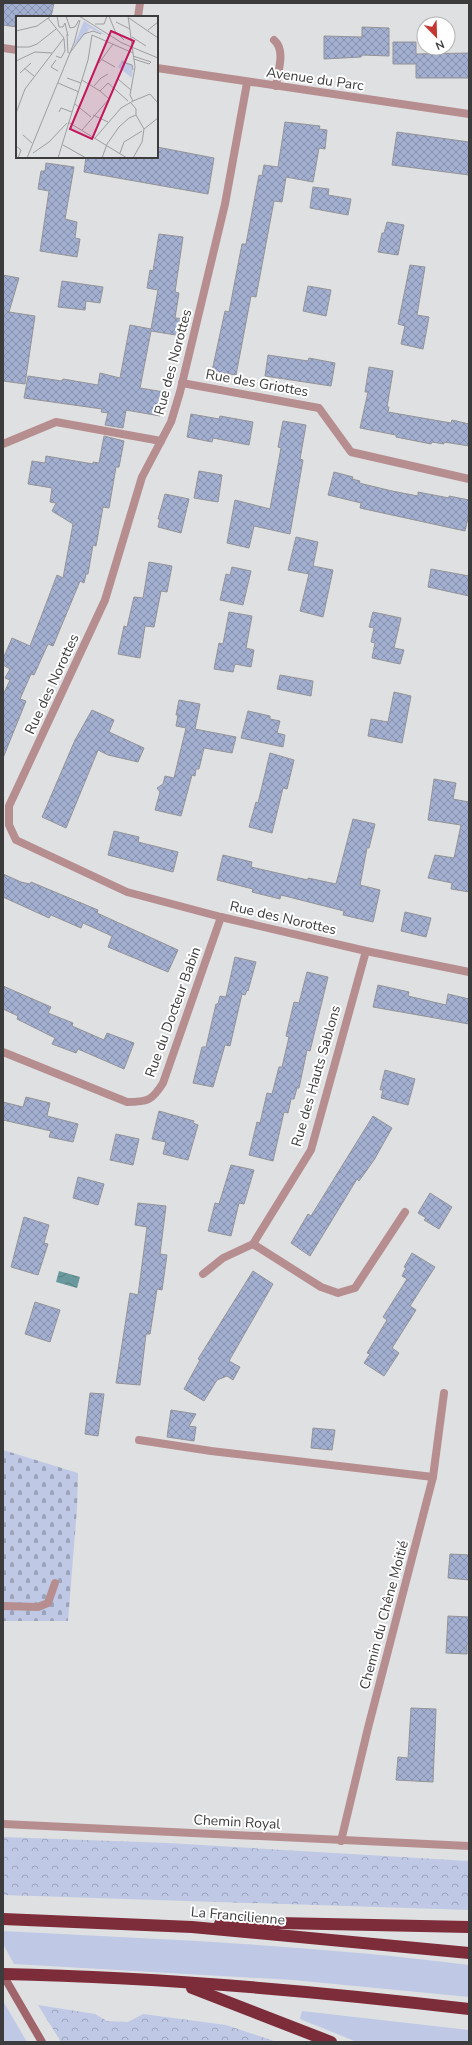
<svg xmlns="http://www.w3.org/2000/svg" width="472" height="2045" font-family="'Nunito Sans',sans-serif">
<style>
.grass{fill:#bfc9e5}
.forest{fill:url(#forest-crowns)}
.cemetery{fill:url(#cemetery-stones)}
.water{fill:url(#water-waves)}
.building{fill:url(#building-cross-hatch);stroke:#949497}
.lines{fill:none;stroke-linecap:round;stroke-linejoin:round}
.lane{stroke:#b78e90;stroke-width:8}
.street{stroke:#b78e90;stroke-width:8}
.secondary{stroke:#a0656a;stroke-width:8}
.highway{stroke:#7d2c39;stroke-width:12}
.labels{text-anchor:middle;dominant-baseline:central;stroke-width:4;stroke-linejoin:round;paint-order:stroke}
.street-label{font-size:14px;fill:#3c3c3d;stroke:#fff}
.inset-road{fill:none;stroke:#9e9ea0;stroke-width:1}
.view{fill:#c2185b;fill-opacity:0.15;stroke:#c2185b;stroke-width:2}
.inset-edge{fill:none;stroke:#3c3c3d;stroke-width:2}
</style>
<defs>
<pattern id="forest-crowns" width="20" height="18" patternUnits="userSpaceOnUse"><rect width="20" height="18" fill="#bfc9e5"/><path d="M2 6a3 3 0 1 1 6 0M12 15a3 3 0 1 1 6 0" fill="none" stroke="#9ca4bb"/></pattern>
<pattern id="cemetery-stones" width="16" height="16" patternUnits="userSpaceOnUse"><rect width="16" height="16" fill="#bfc9e5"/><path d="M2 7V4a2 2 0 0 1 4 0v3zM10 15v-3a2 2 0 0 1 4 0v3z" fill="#9ca4bb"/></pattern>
<pattern id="water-waves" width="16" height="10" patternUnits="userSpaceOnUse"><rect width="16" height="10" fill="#69999d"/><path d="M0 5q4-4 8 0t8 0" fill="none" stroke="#587e81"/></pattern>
<pattern id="building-cross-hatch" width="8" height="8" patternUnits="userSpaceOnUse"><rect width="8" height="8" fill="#a3afd1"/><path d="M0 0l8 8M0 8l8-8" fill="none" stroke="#8690ab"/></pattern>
</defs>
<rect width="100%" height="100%" fill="#dfe0e2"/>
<!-- grass -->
<g class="grass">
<path d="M3,1931c155,8 312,14 466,34v32l-176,-17 -279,-16 -11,-20z"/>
<polygon points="3,2001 27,2042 3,2042"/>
<polygon points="302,2011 469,2030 469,2042 357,2042 300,2019"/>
</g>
<!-- forest -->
<g class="forest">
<polygon points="3,1837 168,1843 469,1861 469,1910 3,1895"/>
<polygon points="38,2005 95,2014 107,2021 128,2022 143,2014 226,2025 277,2042 61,2042"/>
</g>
<!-- cemetery -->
<polygon class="cemetery" points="3,1450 78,1473 77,1508 68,1621 3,1621"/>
<!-- water -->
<polygon class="water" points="59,1271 80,1277 77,1288 56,1282"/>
<!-- building -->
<g class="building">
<polygon points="3,3 54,3 51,17 17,17 17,27 3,25"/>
<polygon points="362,27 389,28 389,56 362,55 361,57 324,59 324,36 362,37"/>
<polygon points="393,42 416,42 416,54 469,53 469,78 416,78 416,64 393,64"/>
<polygon points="285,122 320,126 319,129 327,130 325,149 319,148 313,182 286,177 282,202 274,201 256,297 251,296 236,375 212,371 225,311 229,312 242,244 246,244 259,175 262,176 264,165 278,167"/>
<polygon points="397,132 469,142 469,175 392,165"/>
<polygon points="157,147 214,158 208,194 84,172 86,157 157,157"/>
<polygon points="46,163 74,167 65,219 77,222 75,238 80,239 77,257 40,251 49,191 38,189 41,171 45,171"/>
<polygon points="313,187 329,189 328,195 351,199 348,215 310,208"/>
<polygon points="387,222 404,225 398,255 378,252 382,233 384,233"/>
<polygon points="159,234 183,237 175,292 179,293 175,318 186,319 182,336 151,331 140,388 164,392 160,416 126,410 123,428 105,425 108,413 101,412 102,409 24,398 28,376 62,381 63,379 98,385 100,373 120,378 130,325 151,329 158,290 147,288 150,270 153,271"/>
<polygon points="410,265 425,267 417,315 429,317 423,349 401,344 405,326 398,324"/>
<polygon points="3,275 19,278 9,312 35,316 25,384 3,381"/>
<polygon points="62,281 103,287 100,303 86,301 85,310 58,307"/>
<polygon points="308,286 331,290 326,316 303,311"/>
<polygon points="268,355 308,361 309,358 335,363 331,386 265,376"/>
<polygon points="369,367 393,371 387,407 389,407 388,412 451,423 452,420 469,424 469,446 444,442 444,444 432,442 431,444 396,437 396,435 360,428 368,392 365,392"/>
<polygon points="191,414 219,419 220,416 253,422 249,445 213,438 212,442 187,437"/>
<polygon points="283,421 306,425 300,459 303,460 290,534 254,526 249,548 227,543 235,500 270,509 281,448 278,447"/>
<polygon points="104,436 124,441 119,467 116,467 109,508 103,507 96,546 93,545 88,574 86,574 84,583 80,581 53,646 48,644 34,675 31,674 20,699 26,701 3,758 3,695 10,680 5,678 10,669 3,665 3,659 12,638 30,646 57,575 63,578 73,524 52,511 56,503 50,502 52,488 28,484 32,461 45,463 46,456 93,464 93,462 99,463"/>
<polygon points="199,471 222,475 218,502 194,498"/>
<polygon points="334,472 353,477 352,479 360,481 359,483 392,491 418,496 418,492 449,498 449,496 469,500 469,514 465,531 360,508 361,503 328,495"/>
<polygon points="165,494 189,499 181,533 158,527 160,519 158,519"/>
<polygon points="296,537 318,542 313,566 333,570 323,617 300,611 309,574 288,570"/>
<polygon points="149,562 172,566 167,592 161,591 154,627 145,626 140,658 118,654 124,626 127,627 134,597 143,598"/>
<polygon points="232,567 251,571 243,605 220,600 226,574 230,575"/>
<polygon points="431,569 469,576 469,596 428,587"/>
<polygon points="229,612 252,616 246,648 254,650 251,667 235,664 233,672 214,669 219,643 223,644"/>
<polygon points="373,612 401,618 394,648 404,650 400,664 372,658 375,643 371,642 374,628 369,627"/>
<polygon points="280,675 313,681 311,696 277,689"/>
<polygon points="394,692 411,696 402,743 368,736 371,719 388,722"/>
<polygon points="179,700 200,704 195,729 236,737 232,753 204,748 199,769 196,769 195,776 192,775 181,816 155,810 160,792 157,788 163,784 165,776 174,778 186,728 176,726 178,715 176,715"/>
<polygon points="92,710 114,720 109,732 144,748 138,762 108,755 98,750 66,828 42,817 75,740"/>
<polygon points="248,711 270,716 270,719 280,721 277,733 285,735 283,747 241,738"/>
<polygon points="270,753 294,760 287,789 283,788 272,833 249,827 256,802 258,803"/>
<polygon points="434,779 456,783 453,799 469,802 469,892 451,889 452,883 428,878 435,855 454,858 461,825 428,820"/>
<polygon points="353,819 375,824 369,848 367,848 360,885 380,890 373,922 343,915 344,911 281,895 280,899 252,892 253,889 217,880 223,855 252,862 251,867 308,880 308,878 336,884"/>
<polygon points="114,831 139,837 138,842 178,852 173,872 108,855"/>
<polygon points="3,874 21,882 30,884 31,882 74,900 98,910 97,913 178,950 168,972 108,947 112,936 83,923 81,928 51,915 49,918 3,897"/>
<polygon points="405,912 431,918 426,937 401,931"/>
<polygon points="235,957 256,962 248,991 247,990 245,995 242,994 230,1046 225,1045 213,1087 193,1083 202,1047 206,1047 216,1004 218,1004 220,996 226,997"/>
<polygon points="307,972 328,977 310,1051 307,1050 299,1088 297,1088 294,1099 291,1099 288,1113 284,1112 273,1161 249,1155 257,1122 260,1123 267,1093 272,1094 279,1067 282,1067 289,1037 286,1036 294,1002 299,1003"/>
<polygon points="378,985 409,992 408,996 446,1005 448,994 469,999 469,1024 373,1007"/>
<polygon points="3,986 51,1007 48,1013 73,1023 72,1026 104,1040 107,1033 134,1043 124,1069 78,1049 76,1053 52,1044 55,1038 17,1019 18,1016 3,1009"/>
<polygon points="385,1070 415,1079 408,1105 381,1098 383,1090 380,1090"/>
<polygon points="26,1097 50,1103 47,1116 78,1124 73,1142 49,1137 51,1131 3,1120 3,1102 23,1107"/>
<polygon points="159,1111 194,1121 193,1123 198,1125 188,1160 163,1154 166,1142 152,1139"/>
<polygon points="373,1116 392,1128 374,1160 359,1181 357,1179 310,1256 291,1243 308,1214 311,1216"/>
<polygon points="116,1134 139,1139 133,1165 110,1160"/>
<polygon points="231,1165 254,1170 244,1204 239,1203 231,1236 208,1231 215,1203 219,1204"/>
<polygon points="78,1177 104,1184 98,1205 73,1198"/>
<polygon points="430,1193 452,1207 439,1229 424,1220 426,1218 418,1213"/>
<polygon points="138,1203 166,1206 160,1254 167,1255 162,1290 157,1289 150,1334 146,1334 140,1385 116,1383 130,1293 138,1295 147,1227 135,1225"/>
<polygon points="24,1217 49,1225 44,1243 48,1244 38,1275 11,1267"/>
<polygon points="412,1253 435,1267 410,1306 416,1310 392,1348 399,1353 384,1376 364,1363 370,1354 367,1353 387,1320 383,1317 407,1279 402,1276 406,1268 404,1267"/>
<polygon points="253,1271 273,1284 229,1361 240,1367 233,1380 227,1376 217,1380 204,1401 184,1389 200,1360 198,1359"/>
<polygon points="35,1302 60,1310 50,1342 25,1334"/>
<polygon points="90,1393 104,1394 98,1436 85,1434"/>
<polygon points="171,1410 196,1414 189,1426 196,1427 194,1441 167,1437"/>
<polygon points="313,1428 335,1430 332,1450 311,1448"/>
<polygon points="450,1554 469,1555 469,1580 448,1578"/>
<polygon points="448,1616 469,1617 469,1645 467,1644 467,1654 446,1653"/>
<polygon points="411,1708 436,1709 433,1782 396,1780 398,1757 408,1758"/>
</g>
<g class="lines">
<!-- lane -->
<g class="lane">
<polyline points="138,17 140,3"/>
<path d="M274,40c12,10 4,31 2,46"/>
<polyline points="139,1440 211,1451 433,1477"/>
</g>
<!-- street -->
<g class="street">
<polyline points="3,48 17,50"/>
<polyline points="157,68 469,114"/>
<polyline points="247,83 225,204 180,392 171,422 142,477 105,600 9,806 9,825 16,840 127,892 221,917 366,951 469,972"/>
<polyline points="182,383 319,408 351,452 469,479"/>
<polyline points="3,444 56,422 161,441"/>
<path d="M3,1052l124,50c20,0 25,-1 36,-19l58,-166"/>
<polyline points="253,1244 321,1287 338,1293 355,1288 405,1212"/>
<polyline points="203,1274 223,1258 253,1244 311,1150 366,951"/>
<polyline points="3,1606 38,1607 48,1603 55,1583"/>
<polyline points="3,1824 469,1846"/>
<polyline points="341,1841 368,1728 433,1477 444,1393"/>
</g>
<!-- secondary -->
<polyline class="secondary" points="3,1975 42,2042"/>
<!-- highway -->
<g class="highway">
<polyline points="3,1919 192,1927 469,1953"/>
<polyline points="220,1924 236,1922 469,1927"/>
<path d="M3,1974c155,3 312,17 466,35"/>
<polyline points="192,1988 331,2042"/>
</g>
</g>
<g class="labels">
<!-- street labels -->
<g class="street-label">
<text transform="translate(315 79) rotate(8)">Avenue du Parc</text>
<text transform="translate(173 362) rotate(-75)">Rue des Norottes</text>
<text transform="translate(257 383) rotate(10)">Rue des Griottes</text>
<text transform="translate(52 684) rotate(-65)">Rue des Norottes</text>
<text transform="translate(283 918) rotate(13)">Rue des Norottes</text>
<text transform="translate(173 1012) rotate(-70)">Rue du Docteur Babin</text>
<text transform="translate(316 1076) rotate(-74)">Rue des Hauts Sablons</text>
<text transform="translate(384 1615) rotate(-75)">Chemin du Chêne Moitié</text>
<text transform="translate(237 1822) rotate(3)">Chemin Royal</text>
<text transform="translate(238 1916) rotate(5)">La Francilienne</text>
</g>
</g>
<!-- overview -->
<g transform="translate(16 16)">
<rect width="142" height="142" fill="#dfe0e2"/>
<path d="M68,5l23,15 -22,-10 5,3 -17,18z" fill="#bfc9e5"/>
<path d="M106,44l11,5 -1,13 -14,-11z" fill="#bfc9e5"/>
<path class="inset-road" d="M41,0l2,11h4l2,-4M50,0l4,12 5,-1 4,-7M63,0l43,27 36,15M93,0l6,15 9,9M112,0l7,51 -5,28 3,6M113,2l29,20M100,6l14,7M49,7l3,13M79,8h9l3,-8M132,14l10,-8M0,15l21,-5 14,-10M51,18l1,19M116,21l14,9M0,31h13l8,-3 19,-15M53,38l15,-20 9,-3 8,3M40,40l5,2 4,-7 -1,-12M117,40l18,6 -2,2 -15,-5M85,43l14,8M40,44l-5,7 7,4M0,45l19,-9 17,1M106,46l10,3 1,5M83,47l14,-19M8,52l10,8M4,57l11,-10M51,62l14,5M102,63l13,11M42,67l21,9M78,70l7,-8 7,-4M84,75l8,-8 20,18M117,85l17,-7 8,9M115,87l5,6v6M59,88l16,13M43,96l2,-4 11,4M0,97l9,-24 39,-51 -16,-20M77,99l15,7M120,99l8,14M52,106l59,36M128,113l14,-11M66,114l27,-31 -9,-8 -18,-11M7,119l9,8M79,122l26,-30 12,-7M47,129l23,13M0,130l5,4 -3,8M17,137l16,-11 18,-19M104,137l4,-11 18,-11M11,142l47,-115 6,-23M42,142l30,-98 4,-25 41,18M86,142l5,-14 12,-17 10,-9 7,-3M117,142l9,-16 2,-13"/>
<path class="view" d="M95,15l23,10 -42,98 -22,-10z"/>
<rect width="142" height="142" class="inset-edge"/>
</g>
<!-- border -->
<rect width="472" height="2045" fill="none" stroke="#3c3c3d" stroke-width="8"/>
<!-- north arrow -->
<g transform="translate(436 36) rotate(157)"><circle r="19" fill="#ffffff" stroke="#b1b1b1"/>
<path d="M0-3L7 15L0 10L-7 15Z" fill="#c53731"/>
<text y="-6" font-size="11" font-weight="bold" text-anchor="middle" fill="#3c3c3d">N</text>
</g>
</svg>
